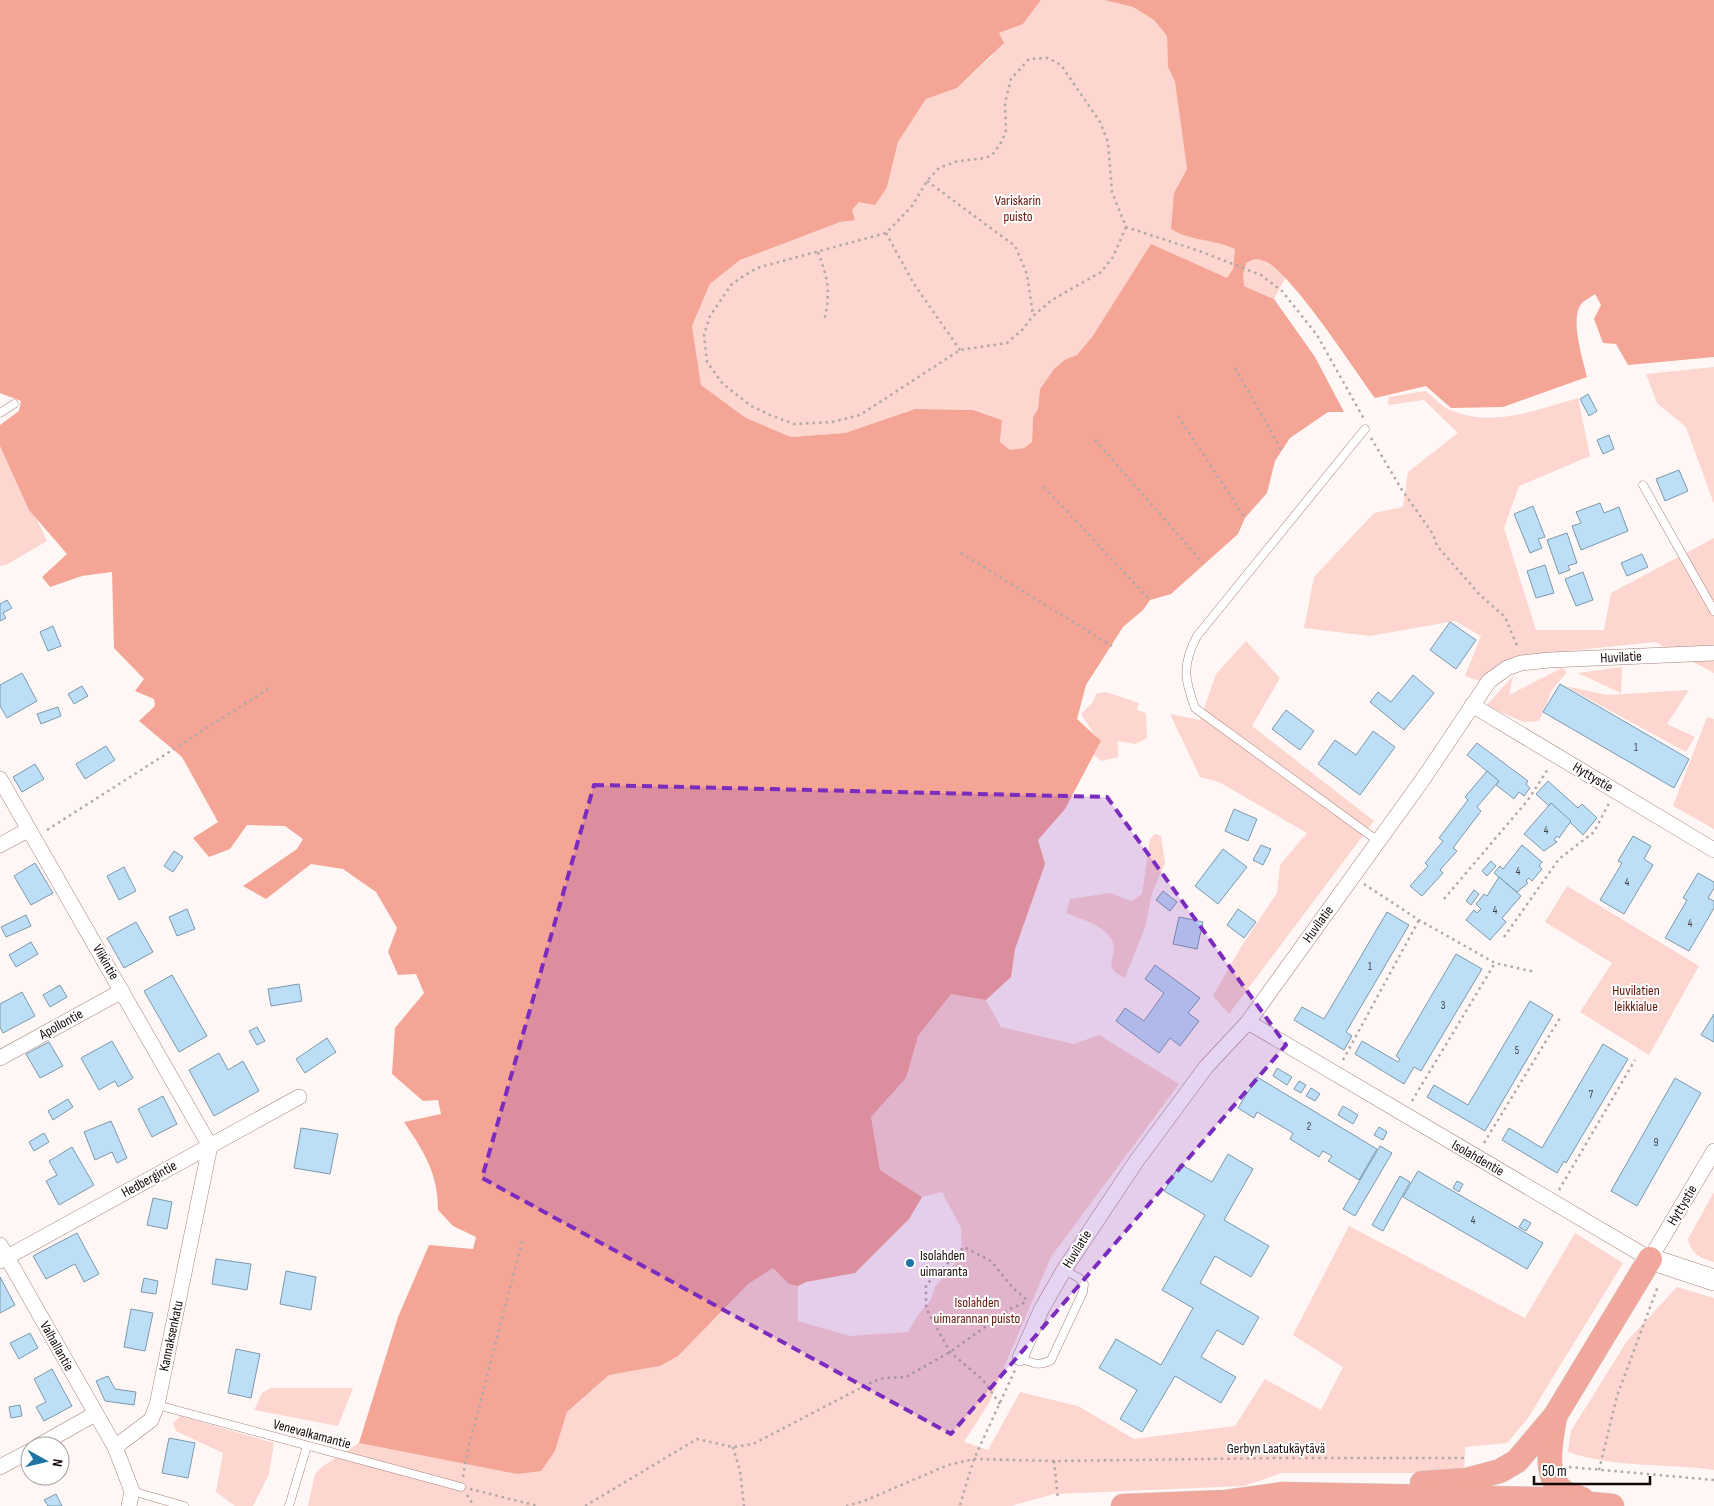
<svg xmlns="http://www.w3.org/2000/svg" width="1714" height="1506" font-family="'Sofia Sans Condensed',sans-serif">
<style>
.green{fill:#fcd6cf}
.water{fill:#f4a596}
.building{fill:#bcdef6;stroke:#7b99ad}
.lines{fill:none;stroke-linecap:round;stroke-linejoin:round}
.lane-casing{stroke:#a6827b;stroke-width:9}
.street-casing{stroke:#a6827b;stroke-width:16}
.secondary-casing{stroke:#a6827b;stroke-width:22}
.primary-casing{stroke:#d5d3d2;stroke-width:25}
.path{stroke:#b2a9a7;stroke-width:2.5;stroke-dasharray:2.5 4;stroke-linecap:butt}
.lane{stroke:#fff;stroke-width:8}
.street{stroke:#fff;stroke-width:15}
.secondary{stroke:#fff;stroke-width:21}
.primary{stroke:#f1a79b;stroke-width:24}
.marked{fill:#7b2cbf;fill-opacity:0.2;stroke:#7b2cbf;stroke-width:4;stroke-dasharray:10 6;stroke-linejoin:round}
.poi-dot{fill:#1f75a4;stroke:#fff;stroke-width:2}
.labels{text-anchor:middle;dominant-baseline:central;stroke-width:4;stroke-linejoin:round;paint-order:stroke}
.number-label{font-size:11px;fill:#3f3e43}
.park-label{font-size:14px;fill:#681208;stroke:#fff}
.street-label{font-size:14px;fill:#150907;stroke:#fff}
.poi-label{font-size:14px;fill:#150907;stroke:#fff;text-anchor:start}
</style>
<rect width="100%" height="100%" fill="#fff7f5"/>
<!-- green -->
<g class="green">
<polygon points="1041,0 1104,0 1133,7 1154,20 1167,36 1168,67 1175,82 1187,169 1174,193 1220,242 1265,261 1286,277 1274,299 1151,245 1092,337 1077,355 1066,359 1054,369 1040,389 1038,409 1033,417 1032,442 1024,448 1010,450 1000,442 1002,420 973,410 915,409 845,433 791,437 746,418 701,385 692,326 710,284 740,260 840,221 855,220 852,210 859,202 887,187 898,142 926,99 957,88 992,56 999,33 1023,24"/>
<polygon points="1714,367 1714,504 1686,427 1657,403 1646,374"/>
<path d="M1426,391c7,6 16,16 24,19 42,18 87,0 128,-12l12,58 -71,30 -15,42 32,102h68l7,-37 103,-55v135l-59,-31 -136,14 -36,26 -18,-6 16,-40 -26,-15 -85,15 -66,-8 10,-51 60,-64 29,-6 5,-35 50,-39 -34,-33 -36,5 1,-8z"/>
<polygon points="0,443 47,541 6,565 0,566"/>
<polygon points="1246,641 1280,678 1252,726 1374,821 1229,1014 1213,996 1241,947 1277,893 1280,865 1307,833 1219,782 1200,777 1170,714 1200,720 1216,674"/>
<polygon points="1622,667 1621,693 1578,673"/>
<polygon points="1562,668 1567,672 1552,690 1539,721 1524,722 1486,706 1513,676 1509,695"/>
<polygon points="1565,686 1607,695 1689,690 1667,724 1695,737 1686,752"/>
<polygon points="1106,692 1139,703 1137,710 1146,713 1147,738 1135,744 1118,741 1118,757 1101,761 1094,755 1100,743 1081,714 1092,703 1097,693"/>
<polygon points="1707,717 1714,719 1714,829 1673,806"/>
<path d="M1155,834l6,2 4,27 -13,30 -7,35 -20,50c-28,-12 -2,-23 -15,-41 -9,-13 -30,-18 -44,-24l4,-14 40,-6 21,8 11,-7 8,-55z"/>
<polygon points="1567,886 1699,966 1649,1055 1580,1012 1612,963 1545,922"/>
<polygon points="951,993 986,1000 1001,1027 1074,1044 1099,1035 1179,1084 1051,1257 989,1403 964,1442 988,1450 1020,1392 1078,1406 1134,1439 1235,1426 1265,1379 1321,1410 1343,1367 1293,1335 1349,1226 1525,1318 1575,1233 1623,1263 1528,1418 1507,1443 1465,1447 1464,1473 1282,1473 1244,1486 1054,1494 1011,1506 308,1506 315,1474 323,1466 359,1443 517,1474 555,1451 567,1412 609,1375 660,1366 677,1356 748,1283 773,1268 789,1284 798,1286 798,1321 850,1336 908,1332 918,1315 930,1301 935,1287 962,1255 961,1228 942,1192 922,1197 880,1170 871,1117 906,1078 918,1036"/>
<path d="M1714,1192v70c-14,-4 -23,-8 -26,-23z"/>
<path d="M1677,1287l37,11v172c-48,-7 -100,-2 -146,-18l3,-21 56,-90z"/>
<polygon points="271,1388 353,1388 338,1426 254,1410 262,1393"/>
<polygon points="180,1416 274,1443 269,1474 253,1506 235,1506 216,1492 223,1453 176,1431 173,1423"/>
</g>
<!-- water -->
<path class="water" d="M0,0h1041l-18,24 -24,9 5,10 -47,45 -31,11 -28,43 -11,45 -12,18 -16,-3 -7,8 3,10 -15,2 -100,38 -30,24 -18,42 9,59 45,33 45,19 54,-4 70,-24 58,1 29,10 -2,22 10,8 14,-2 8,-6 1,-25 5,-8 2,-20 14,-20 12,-10 11,-4 15,-18 59,-93 76,34 6,-9 2,-20c-21,-10 -45,-8 -64,-20l3,-36 13,-24 -12,-87 -7,-15 -1,-31 -13,-16 -21,-13 -29,-7h610v357l-86,8 -12,-21 -13,-1 -9,-24 7,-14 -6,-11c-4,3 -10,6 -13,9 -13,15 1,56 5,74l-84,30 -52,1 -25,-22 -51,12c-20,-27 -85,-128 -111,-137 -6,-3 -12,-2 -18,2l-3,11 1,12 30,13 41,58 29,55h-16l-38,26 -15,23 -8,32 -22,25 -7,16 -67,60 -21,6 -7,10 -20,17 -37,58 -9,34 24,22 -36,68 -27,31 7,24 -30,85 -4,28 -25,23 -35,-6 -33,42 -12,42 -35,39 9,53 42,27 -13,22 -54,54 -49,9 -8,4 -9,-2 -16,-16 -25,16 -70,72 -18,10 -51,9 -42,37 -12,39 -14,20 -24,3 -158,-31 39,-126 31,-72 44,4 3,-12 -23,-11 -15,-16c0,-37 -14,-58 -34,-88l37,-8 -3,-14 -15,1 -31,-27 3,-46 29,-35 -8,-19 -18,1 -10,-23 9,-24 -21,-36 -33,-23 -32,-5 -45,35 -23,-13 54,-37 6,-10 -18,-13 -38,-1 -17,24 -21,8 -16,-19 25,-16 -36,-65 -43,-36 16,-15 -1,-7 -19,-8 9,-12 -30,-31 -2,-76 -30,4 -32,11 -8,-10 25,-23 -38,-44 -29,-64v-21l19,-14 2,-10 -21,-8z"/>
<!-- building -->
<g class="building">
<polygon points="1588,394 1597,411 1589,416 1580,399"/>
<polygon points="1609,435 1614,449 1603,454 1597,440"/>
<polygon points="1679,470 1688,491 1665,501 1656,479"/>
<polygon points="1600,503 1604,513 1619,507 1628,531 1581,550 1572,526 1581,523 1576,512"/>
<polygon points="1533,506 1545,537 1538,539 1542,548 1530,553 1514,514"/>
<polygon points="1567,533 1577,563 1568,566 1570,570 1559,574 1547,540"/>
<polygon points="1642,554 1648,567 1627,576 1621,563"/>
<polygon points="1545,565 1554,593 1536,598 1527,571"/>
<polygon points="1583,572 1593,600 1576,606 1565,579"/>
<polygon points="7,600 12,608 3,613 6,618 0,621 0,604"/>
<polygon points="1450,622 1476,640 1456,669 1430,650"/>
<polygon points="53,626 61,646 48,651 40,632"/>
<polygon points="22,673 37,701 7,718 0,706 0,685"/>
<polygon points="1413,675 1434,693 1404,730 1370,702 1378,692 1391,702"/>
<polygon points="1560,684 1689,759 1674,788 1543,712"/>
<polygon points="82,686 88,696 74,704 68,694"/>
<polygon points="58,707 61,716 41,724 37,714"/>
<polygon points="1286,710 1314,731 1300,750 1272,729"/>
<polygon points="1373,731 1395,747 1360,795 1318,764 1335,740 1356,755"/>
<polygon points="1477,743 1528,781 1526,784 1530,788 1524,796 1519,792 1514,799 1496,785 1499,781 1467,755"/>
<polygon points="106,746 115,760 85,779 76,764"/>
<polygon points="35,764 44,779 22,792 13,777"/>
<polygon points="1487,771 1499,781 1477,807 1481,811 1453,848 1457,851 1440,870 1443,873 1422,896 1410,886 1428,866 1425,863 1443,841 1439,838 1468,800 1465,797"/>
<polygon points="1548,781 1578,808 1582,804 1597,818 1583,835 1551,803 1549,806 1536,794"/>
<polygon points="1551,803 1571,821 1559,838 1557,836 1554,840 1557,842 1544,851 1524,834"/>
<polygon points="1234,809 1257,819 1248,841 1225,831"/>
<polygon points="1633,836 1651,846 1644,859 1653,865 1624,914 1600,900 1622,863 1618,861"/>
<polygon points="1261,845 1271,849 1263,865 1253,860"/>
<polygon points="1522,845 1542,862 1539,866 1542,869 1532,881 1529,878 1526,881 1528,883 1517,892 1494,873 1500,866 1503,869"/>
<polygon points="1223,849 1247,867 1218,904 1195,886"/>
<polygon points="174,851 183,857 173,872 164,866"/>
<polygon points="1491,861 1496,866 1487,876 1482,871"/>
<polygon points="35,863 53,893 31,905 14,876"/>
<polygon points="124,867 136,891 119,900 107,876"/>
<polygon points="1698,873 1714,882 1714,888 1708,898 1714,901 1714,908 1689,951 1665,938 1687,900 1683,898"/>
<polygon points="1499,877 1521,896 1502,918 1506,922 1490,940 1466,920 1474,910 1477,913 1481,909 1476,904 1484,894 1487,896"/>
<polygon points="1474,890 1479,894 1471,905 1466,901"/>
<polygon points="1163,891 1177,902 1170,911 1156,900"/>
<polygon points="187,909 195,929 177,936 169,917"/>
<polygon points="1238,909 1256,922 1244,938 1227,925"/>
<polygon points="1387,912 1409,925 1346,1032 1352,1036 1344,1050 1294,1020 1302,1007 1324,1019"/>
<polygon points="26,915 31,926 6,937 1,927"/>
<polygon points="1179,917 1203,922 1197,949 1173,944"/>
<polygon points="136,922 153,952 124,968 107,938"/>
<polygon points="31,942 38,954 16,967 9,955"/>
<polygon points="1456,954 1482,969 1421,1071 1414,1067 1404,1084 1355,1054 1362,1041 1398,1062 1400,1059 1396,1056"/>
<polygon points="1155,965 1200,998 1188,1013 1199,1021 1180,1046 1170,1038 1159,1053 1116,1021 1125,1008 1144,1021 1164,993 1145,979"/>
<polygon points="172,975 207,1036 179,1052 144,991"/>
<polygon points="299,984 302,1001 271,1006 268,989"/>
<polygon points="60,985 67,997 50,1007 43,995"/>
<polygon points="22,992 35,1016 3,1033 0,1027 0,1004"/>
<polygon points="1530,1001 1553,1015 1485,1131 1427,1097 1434,1085 1468,1105"/>
<polygon points="1714,1014 1714,1042 1701,1035"/>
<polygon points="257,1027 265,1041 257,1045 249,1031"/>
<polygon points="327,1038 336,1052 305,1073 296,1059"/>
<polygon points="112,1041 133,1078 118,1087 115,1081 99,1090 81,1058"/>
<polygon points="49,1042 63,1066 40,1078 26,1054"/>
<polygon points="1603,1044 1628,1059 1566,1163 1564,1161 1557,1173 1502,1140 1509,1128 1542,1148"/>
<polygon points="219,1053 228,1070 243,1061 259,1091 214,1116 189,1070"/>
<polygon points="1277,1068 1292,1077 1287,1085 1273,1076"/>
<polygon points="1257,1077 1377,1149 1359,1180 1328,1161 1332,1156 1323,1151 1319,1157 1290,1139 1293,1133 1257,1112 1254,1118 1238,1108"/>
<polygon points="1675,1078 1701,1093 1637,1206 1611,1191"/>
<polygon points="1299,1081 1306,1085 1301,1093 1294,1089"/>
<polygon points="1311,1088 1320,1094 1315,1101 1306,1096"/>
<polygon points="163,1096 177,1124 152,1137 138,1109"/>
<polygon points="68,1099 73,1107 53,1120 48,1111"/>
<polygon points="1343,1106 1358,1115 1353,1124 1338,1115"/>
<polygon points="111,1121 127,1158 117,1163 112,1152 95,1160 84,1132"/>
<polygon points="1379,1127 1387,1132 1383,1140 1374,1135"/>
<polygon points="301,1128 338,1134 330,1174 294,1168"/>
<polygon points="44,1133 49,1142 34,1151 29,1142"/>
<polygon points="1380,1146 1392,1153 1355,1216 1343,1209"/>
<polygon points="72,1147 94,1185 59,1205 46,1181 57,1175 49,1161"/>
<polygon points="1228,1154 1253,1169 1224,1220 1269,1246 1251,1277 1215,1256 1200,1283 1259,1317 1243,1345 1217,1330 1201,1357 1236,1377 1221,1403 1175,1376 1142,1432 1120,1419 1137,1390 1099,1368 1116,1339 1161,1365 1193,1308 1162,1290 1205,1215 1164,1191 1180,1164 1212,1182"/>
<polygon points="1418,1171 1543,1243 1527,1269 1403,1197"/>
<polygon points="1400,1176 1410,1182 1383,1231 1372,1225"/>
<polygon points="1457,1181 1463,1184 1459,1192 1453,1188"/>
<polygon points="153,1198 172,1202 167,1229 147,1225"/>
<polygon points="1524,1219 1531,1223 1526,1231 1519,1227"/>
<polygon points="77,1233 99,1274 84,1282 75,1264 46,1279 33,1256"/>
<polygon points="216,1259 251,1264 247,1290 212,1284"/>
<polygon points="286,1271 316,1277 311,1310 280,1304"/>
<polygon points="0,1277 15,1305 0,1313"/>
<polygon points="144,1278 158,1281 156,1294 141,1292"/>
<polygon points="131,1309 153,1313 145,1351 124,1347"/>
<polygon points="30,1333 38,1348 19,1359 10,1343"/>
<polygon points="236,1349 260,1354 251,1398 228,1393"/>
<polygon points="52,1369 72,1406 44,1421 36,1407 46,1402 34,1379"/>
<polygon points="108,1376 115,1389 136,1392 134,1405 105,1401 96,1381"/>
<polygon points="20,1405 22,1416 11,1418 9,1407"/>
<polygon points="169,1438 195,1443 188,1478 162,1473"/>
<polygon points="43,1476 59,1476 60,1477 48,1484"/>
<polygon points="56,1494 62,1506 48,1506 44,1500"/>
</g>
<g class="lines">
<!-- lane casing -->
<g class="lane-casing">
<g id="lane">
<polyline points="0,413 14,404"/>
<path d="M1365,429l-168,207c-15,29 -13,42 -2,72l183,133"/>
<polyline points="1643,485 1714,611"/>
<path d="M1020,1358c12,5 19,9 31,2l32,-68 1,-8 -5,-6 -15,-8"/>
<polyline points="157,1405 461,1487"/>
<polyline points="132,1491 184,1506"/>
<polyline points="289,1506 307,1446"/>
</g>
</g>
<!-- street casing -->
<g class="street-casing">
<g id="street">
<polyline points="1472,705 1714,850"/>
<polyline points="0,779 210,1146 157,1405 151,1420 115,1447 132,1491 129,1506"/>
<polyline points="0,845 28,830"/>
<polyline points="1248,1022 1650,1259 1714,1151"/>
<polyline points="0,1058 122,991"/>
<polyline points="0,1245 115,1447"/>
<polyline points="0,1261 299,1097"/>
<polyline points="1020,1358 1041,1310 1064,1270 1135,1163 1206,1067 1248,1022 1421,782 1489,681 1507,668 1521,663 1549,660 1714,653"/>
<polyline points="38,1446 95,1414"/>
<polyline points="0,1467 30,1451"/>
</g>
</g>
<!-- secondary casing -->
<g class="secondary-casing">
<polyline id="secondary" points="1650,1259 1714,1280"/>
</g>
<!-- primary casing -->
<g class="primary-casing">
<g id="primary">
<path d="M1555,1416c-3,22 -14,60 9,76 5,3 13,5 18,7"/>
<polyline points="1422,1483 1466,1480 1500,1471 1517,1461 1555,1416 1650,1259"/>
<polyline points="1123,1506 1226,1502 1283,1494 1541,1499 1612,1506"/>
</g>
</g>
<!-- path -->
<g class="path">
<polyline points="927,181 1015,246 1027,274 1033,315"/>
<polyline points="1126,227 1113,257 1101,272 1052,300 1033,316 1022,330 1007,343 960,350 860,415 832,422 794,424 770,415 751,406 723,384 707,362 704,335 710,316 731,285 742,277 757,268 886,233 912,206 927,181 939,168 958,161 986,158 994,153 1002,141 1006,130 1005,103 1011,79 1029,59 1048,58 1061,65 1100,122 1108,142 1112,192 1126,227 1202,252 1261,275 1282,291 1317,335 1364,419"/>
<polyline points="886,233 914,284 960,350"/>
<path d="M818,252c10,27 13,40 6,69"/>
<polyline points="1235,368 1282,451"/>
<polyline points="1178,416 1245,518"/>
<polyline points="1371,438 1402,490 1433,534 1437,546 1480,595 1505,617 1518,648"/>
<polyline points="1095,440 1203,563"/>
<polyline points="1044,487 1150,600"/>
<polyline points="961,553 1112,646"/>
<polyline points="47,830 271,687"/>
<polyline points="1364,884 1419,920 1495,963 1535,972"/>
<polyline points="1444,899 1528,800 1548,769"/>
<polyline points="1504,937 1559,859 1594,832 1609,803"/>
<polyline points="1343,1060 1419,920"/>
<polyline points="1412,1101 1495,963"/>
<polyline points="1484,1143 1560,1018"/>
<polyline points="1559,1190 1635,1060"/>
<polyline points="1000,1404 983,1380 950,1352 926,1308 926,1285 964,1247 991,1261 1013,1288 1028,1301"/>
<polyline points="733,1447 740,1471 744,1506"/>
<polyline points="1054,1461 1058,1499"/>
<polyline points="1569,1467 1714,1480"/>
<polyline points="1599,1470 1617,1396 1658,1286"/>
<polyline points="463,1477 467,1453 523,1238"/>
<polyline points="470,1489 538,1506"/>
<polyline points="467,1495 474,1506"/>
<polyline points="960,1505 974,1459 1015,1370"/>
<polyline points="585,1506 697,1439 733,1447 753,1444 872,1382 884,1378 906,1377 950,1352 1010,1309 1028,1301"/>
<polyline points="846,1506 864,1501 948,1465 974,1459 1054,1461 1281,1458 1466,1458"/>
</g>
<!-- lane -->
<use href="#lane" class="lane"/>
<!-- street -->
<use href="#street" class="street"/>
<!-- secondary -->
<use href="#secondary" class="secondary"/>
<!-- primary -->
<use href="#primary" class="primary"/>
</g>
<!-- marked area -->
<path class="marked" d="M594,785l513,12 179,248 -335,389 -469,-256z"/>
<!-- markers -->
<circle class="poi-dot" cx="910" cy="1263" r="5"/>
<g class="labels">
<!-- number labels -->
<g class="number-label">
<text x="1636" y="747">1</text>
<text x="1546" y="830">4</text>
<text x="1518" y="871">4</text>
<text x="1627" y="882">4</text>
<text x="1495" y="910">4</text>
<text x="1690" y="923">4</text>
<text x="1370" y="966">1</text>
<text x="1443" y="1005">3</text>
<text x="1517" y="1050">5</text>
<text x="1591" y="1094">7</text>
<text x="1309" y="1126">2</text>
<text x="1656" y="1142">9</text>
<text x="1473" y="1220">4</text>
</g>
<!-- park labels -->
<g class="park-label">
<text x="1018" y="200">Variskarin<tspan x="1018" dy="16">puisto</tspan></text>
<text x="1636" y="990">Huvilatien<tspan x="1636" dy="16">leikkialue</tspan></text>
<text x="977" y="1302">Isolahden<tspan x="977" dy="16">uimarannan puisto</tspan></text>
</g>
<!-- street labels -->
<g class="street-label">
<text transform="translate(1621 657) rotate(-3)">Huvilatie</text>
<text transform="translate(1593 777) rotate(31)">Hyttystie</text>
<text transform="translate(1318 924) rotate(-54)">Huvilatie</text>
<text transform="translate(106 962) rotate(60)">Viikintie</text>
<text transform="translate(61 1024) rotate(-29)">Apollontie</text>
<text transform="translate(1478 1158) rotate(30)">Isolahdentie</text>
<text transform="translate(149 1179) rotate(-29)">Hedbergintie</text>
<text transform="translate(1682 1205) rotate(-59)">Hyttystie</text>
<text transform="translate(1077 1249) rotate(-58)">Huvilatie</text>
<text transform="translate(171 1336) rotate(-78)">Kannaksenkatu</text>
<text transform="translate(57 1346) rotate(61)">Valhallantie</text>
<text transform="translate(312 1434) rotate(15)">Venevalkamantie</text>
<text x="1276" y="1448">Gerbyn Laatukäytävä</text>
</g>
<!-- poi labels -->
<g class="poi-label">
<text x="920" y="1255">Isolahden<tspan x="920" dy="16">uimaranta</tspan></text>
</g>
</g>
<!-- north arrow -->
<g transform="translate(45 1461) rotate(98)"><circle r="24" fill="#ffffff" stroke="#a19d9c"/>
<path d="M0-4L9 19L0 12L-9 19Z" fill="#1f75a4"/>
<text y="-8" font-size="14" font-weight="bold" text-anchor="middle" fill="#150907">N</text>
</g>
<!-- scale -->
<path d="M1534 1476v8h116v-8" fill="none" stroke="#150907" stroke-width="2.5"/>
<text x="1542" y="1476" font-size="15" fill="#150907" stroke="#ffffff" stroke-width="4" paint-order="stroke">50 m</text>
</svg>
